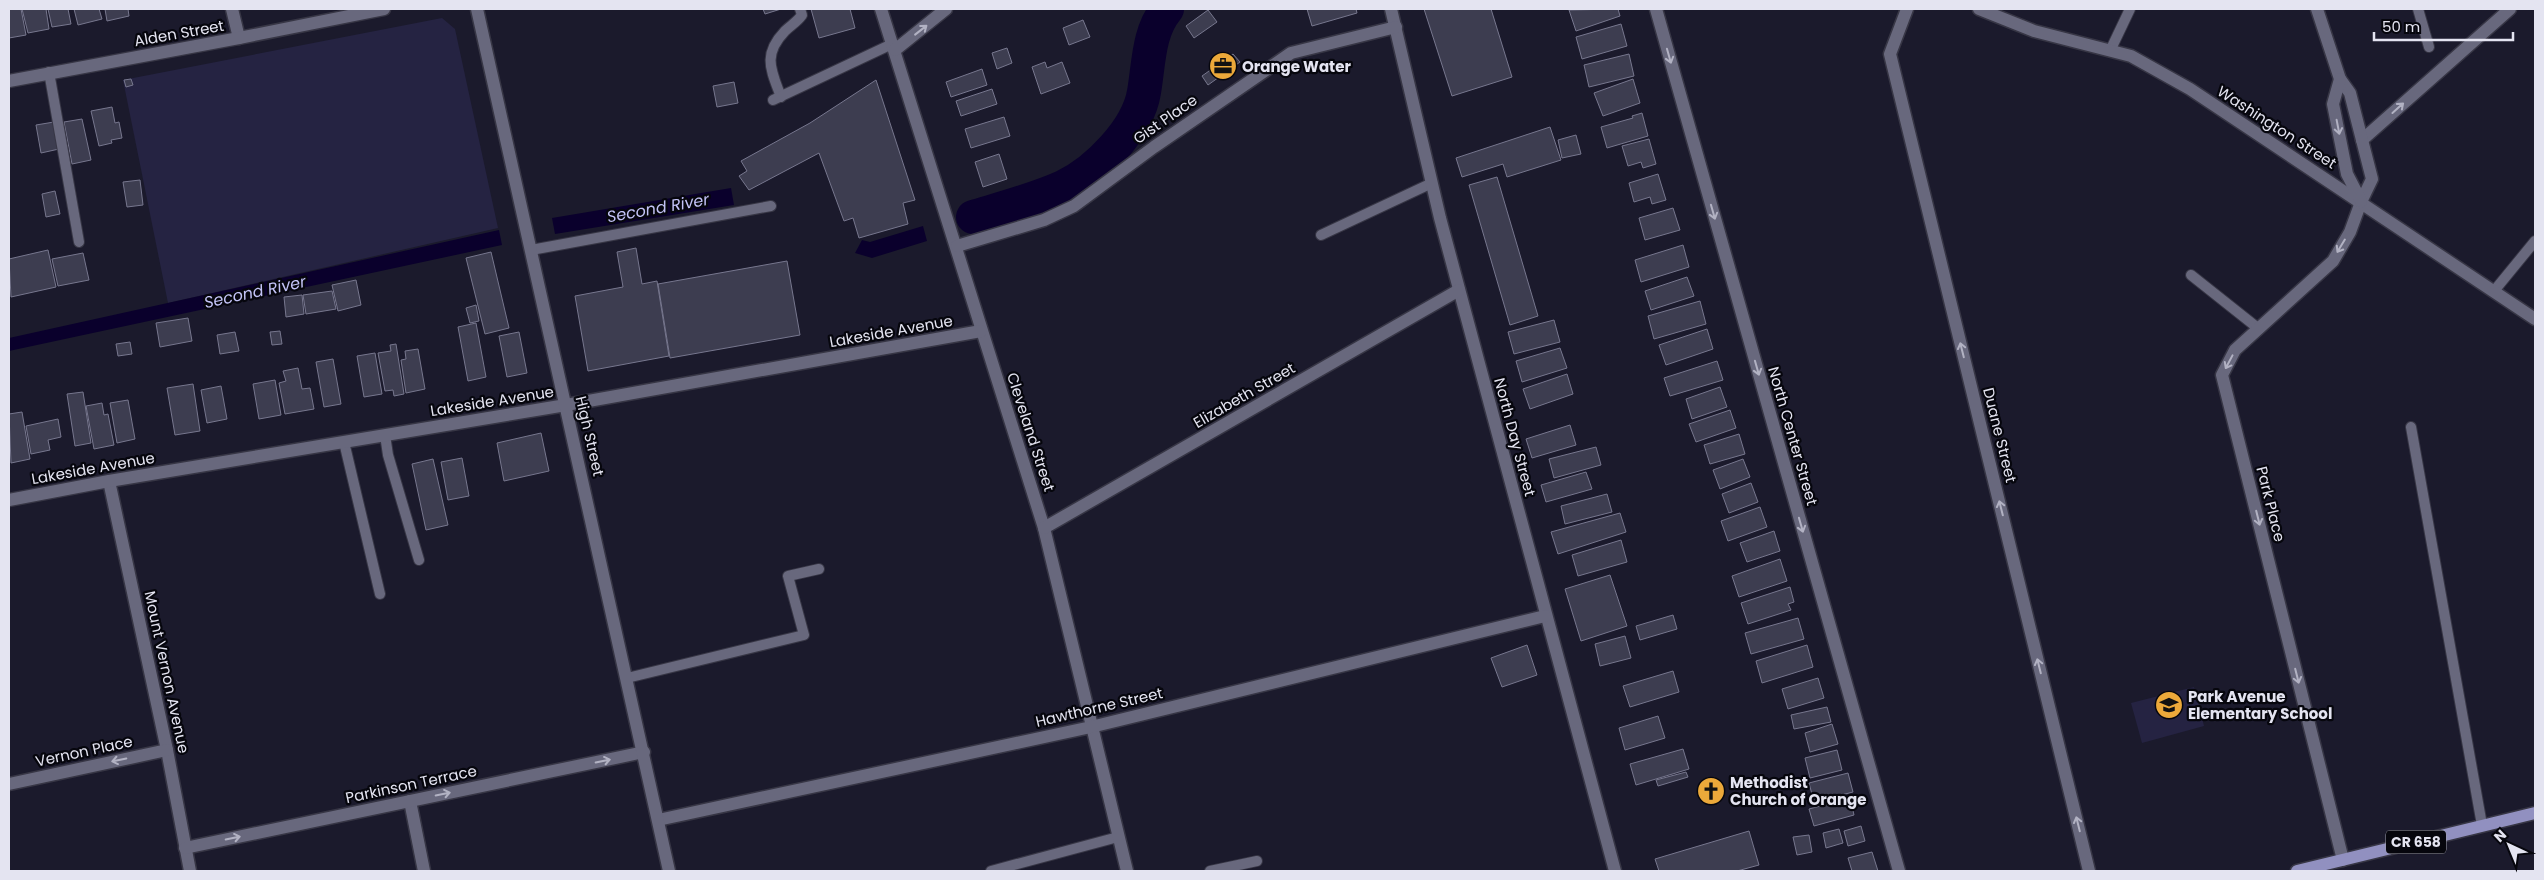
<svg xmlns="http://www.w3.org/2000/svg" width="2544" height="880" font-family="Poppins,sans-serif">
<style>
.green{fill:#252342}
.water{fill:#0a002c}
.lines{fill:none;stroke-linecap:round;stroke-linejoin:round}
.river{stroke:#0a002c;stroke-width:34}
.building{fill:#3d3d50;stroke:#77778e}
.lane-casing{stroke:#373645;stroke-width:12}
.street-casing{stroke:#373645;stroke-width:15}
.secondary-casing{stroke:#373645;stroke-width:15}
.primary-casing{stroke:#373645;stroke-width:15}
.lane{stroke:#68687d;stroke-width:10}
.street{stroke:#68687d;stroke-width:12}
.secondary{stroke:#68687d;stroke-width:12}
.primary{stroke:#9190c0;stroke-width:12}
.oneway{stroke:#b2b2c3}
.labels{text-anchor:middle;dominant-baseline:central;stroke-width:4.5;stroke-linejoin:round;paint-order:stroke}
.shield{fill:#06060d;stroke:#a1a1ad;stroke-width:1}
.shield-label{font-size:14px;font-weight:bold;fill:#e4e4f1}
.street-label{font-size:15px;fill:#e4e4f1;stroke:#06060d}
.poi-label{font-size:15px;font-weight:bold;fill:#e4e4f1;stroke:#06060d;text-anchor:start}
.water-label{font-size:16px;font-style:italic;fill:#c3c3f7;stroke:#06060d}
</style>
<rect width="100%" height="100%" fill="#1b1a2c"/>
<!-- green -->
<g class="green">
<polygon points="442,18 455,29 498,228 168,303 123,80"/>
<polygon points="2194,687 2204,726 2142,743 2131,703"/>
</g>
<!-- water -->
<g class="water">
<polygon points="731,188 734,205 555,234 552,218"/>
<polygon points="923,226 927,241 872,258 855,253 862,240 870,242"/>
<polygon points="499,230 502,245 9,351 9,338"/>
</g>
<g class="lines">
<!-- river -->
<path class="river" d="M973,217c30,-9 61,-17 90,-30 34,-16 75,-58 81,-95 5,-29 4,-60 23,-83"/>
</g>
<!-- building -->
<g class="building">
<polygon points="9,9 21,9 26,35 9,38"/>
<polygon points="22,9 46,9 49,29 28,33"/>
<polygon points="48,9 68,9 71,24 52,27"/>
<polygon points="74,9 99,9 102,19 78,25"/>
<polygon points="105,9 128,9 129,16 107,21"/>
<polygon points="763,9 781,9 765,14"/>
<polygon points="811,9 850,9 855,28 819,38"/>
<polygon points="1307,9 1356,9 1357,13 1312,26"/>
<polygon points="1424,9 1491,9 1512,77 1452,96"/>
<polygon points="1618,9 1620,16 1576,31 1569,10"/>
<polygon points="1208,10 1217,22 1194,38 1186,26"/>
<polygon points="1083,20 1090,37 1069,45 1063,28"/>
<polygon points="1621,24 1627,46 1582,59 1576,37"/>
<polygon points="1007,48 1012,63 997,69 992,53"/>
<polygon points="1233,54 1240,62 1208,85 1202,76"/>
<polygon points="1629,54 1634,76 1589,87 1584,65"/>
<polygon points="1045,62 1047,68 1062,62 1070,83 1041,94 1032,67"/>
<polygon points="982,69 987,85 951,97 946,82"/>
<polygon points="131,79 133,85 126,87 124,80"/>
<polygon points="1633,79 1640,103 1603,116 1594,93"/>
<polygon points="876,80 915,200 903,203 908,224 859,238 853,218 844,221 819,153 749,190 739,176 747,171 741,161 810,123"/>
<polygon points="734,82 738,103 717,107 713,86"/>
<polygon points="992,89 997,104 961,116 956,101"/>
<polygon points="112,107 115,123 119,122 122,138 111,140 112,143 99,146 91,111"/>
<polygon points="1642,113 1648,136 1607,148 1601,127 1633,118 1632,116"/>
<polygon points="1004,117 1010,136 971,148 965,129"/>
<polygon points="82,119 91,160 72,164 64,122"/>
<polygon points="54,122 59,149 41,153 36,125"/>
<polygon points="1550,127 1561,160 1507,177 1503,164 1462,177 1456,158"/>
<polygon points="1576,135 1581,154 1562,158 1558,140"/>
<polygon points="1649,139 1656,164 1643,168 1641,162 1628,166 1622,146"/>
<polygon points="999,154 1007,179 983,187 975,162"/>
<polygon points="1658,174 1666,200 1652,204 1650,197 1634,202 1629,183"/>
<polygon points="1497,177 1538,316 1510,325 1469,185"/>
<polygon points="140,180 143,205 127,207 123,182"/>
<polygon points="55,191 60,214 46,217 42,194"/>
<polygon points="1673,208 1680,230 1645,240 1639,218"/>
<polygon points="1683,245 1689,267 1641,282 1635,260"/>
<polygon points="636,248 642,284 657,281 669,356 588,371 575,296 623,287 617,252"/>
<polygon points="48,250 56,287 11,297 9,259"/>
<polygon points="491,252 509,328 485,334 466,258"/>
<polygon points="83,253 89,280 58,286 52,259"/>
<polygon points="787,261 800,335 670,358 658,284"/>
<polygon points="1687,277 1694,296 1651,310 1645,291"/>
<polygon points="356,280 361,305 338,311 332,285"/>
<polygon points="332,291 336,309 306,314 303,295"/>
<polygon points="302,295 304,314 286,317 284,297"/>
<polygon points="1700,301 1706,324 1654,339 1648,316"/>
<polygon points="476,305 479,321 470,323 466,308"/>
<polygon points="188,318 192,341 160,347 156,323"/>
<polygon points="1554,320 1560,342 1514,354 1508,332"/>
<polygon points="476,323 486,377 468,381 458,327"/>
<polygon points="1707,329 1713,349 1666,365 1659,345"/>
<polygon points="280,331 282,344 272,345 270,332"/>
<polygon points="235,332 239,351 220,354 217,335"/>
<polygon points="519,332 527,373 507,377 499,336"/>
<polygon points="130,342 132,354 118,356 116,344"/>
<polygon points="396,344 404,394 394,396 393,390 385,391 378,353 391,351 390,345"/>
<polygon points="1560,348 1567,368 1522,382 1516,361"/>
<polygon points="418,349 425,389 406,393 401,360 406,359 405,351"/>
<polygon points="375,353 382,394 364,397 357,356"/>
<polygon points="333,359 341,404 324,407 316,362"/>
<polygon points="1717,361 1723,380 1670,396 1664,378"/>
<polygon points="298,368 302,389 310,388 314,409 285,414 279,383 286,381 283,371"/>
<polygon points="1567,374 1573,394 1530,409 1523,389"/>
<polygon points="275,380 281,415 259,419 253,384"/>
<polygon points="193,384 200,431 175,435 167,388"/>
<polygon points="221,386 227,419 207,423 201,390"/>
<polygon points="1720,387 1727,407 1692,419 1686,399"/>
<polygon points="83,392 91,443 75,446 67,394"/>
<polygon points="128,400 135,439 117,443 110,403"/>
<polygon points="102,403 104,415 108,414 114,445 94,449 86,406"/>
<polygon points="1730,410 1736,428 1696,442 1689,424"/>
<polygon points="22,412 30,459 11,463 9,414"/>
<polygon points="58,419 61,437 48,440 50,450 31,454 26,426"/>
<polygon points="1570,425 1576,445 1532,458 1526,439"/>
<polygon points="541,433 549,471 504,481 497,443"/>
<polygon points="1739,434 1745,454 1710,464 1704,445"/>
<polygon points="1596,447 1601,465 1554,478 1549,459"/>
<polygon points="462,458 469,496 448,500 441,462"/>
<polygon points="433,459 448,525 426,530 412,464"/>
<polygon points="1743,459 1750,477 1720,489 1713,470"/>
<polygon points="1586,472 1592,489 1546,502 1541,485"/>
<polygon points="1751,483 1758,502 1729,513 1722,494"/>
<polygon points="1607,494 1612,512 1565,524 1561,506"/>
<polygon points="1760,507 1767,527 1728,541 1721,521"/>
<polygon points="1620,513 1626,532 1558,554 1551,532"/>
<polygon points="1774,531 1780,551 1747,562 1740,543"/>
<polygon points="1621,540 1627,562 1578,576 1572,555"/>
<polygon points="1780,559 1787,581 1739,597 1732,576"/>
<polygon points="1610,575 1627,626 1581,641 1565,589"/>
<polygon points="1790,587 1794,602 1788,604 1791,610 1748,624 1741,603"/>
<polygon points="1673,615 1677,629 1640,640 1636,626"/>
<polygon points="1798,618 1804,639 1751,654 1745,633"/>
<polygon points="1625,636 1631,658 1600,666 1595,644"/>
<polygon points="1527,645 1537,675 1502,687 1491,658"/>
<polygon points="1807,645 1813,667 1762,683 1756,661"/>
<polygon points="1673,671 1679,692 1630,707 1623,686"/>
<polygon points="1818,678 1824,698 1788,709 1782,689"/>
<polygon points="1827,707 1831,722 1794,729 1791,715"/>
<polygon points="1658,716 1665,738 1625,750 1619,728"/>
<polygon points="1832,724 1838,744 1810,752 1805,733"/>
<polygon points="1683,749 1689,769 1636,785 1630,764"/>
<polygon points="1837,750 1842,770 1810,778 1805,758"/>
<polygon points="1686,772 1688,777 1658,786 1656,780"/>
<polygon points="1848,773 1853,792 1814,802 1809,783"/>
<polygon points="1850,798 1854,815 1814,826 1809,809"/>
<polygon points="1861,826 1865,841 1848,846 1844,831"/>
<polygon points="1839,829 1843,843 1826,848 1823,833"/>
<polygon points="1749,831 1759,865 1737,871 1659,871 1655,859"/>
<polygon points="1809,835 1812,852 1797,855 1793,837"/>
<polygon points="1872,852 1878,871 1852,871 1848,858"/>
</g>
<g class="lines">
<!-- lane casing -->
<g class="lane-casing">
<g id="lane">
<polyline points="2418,9 2429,47"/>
<polyline points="2110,51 2130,9"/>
<polyline points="49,72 79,242"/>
<path d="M781,97c-10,-27 -19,-42 4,-66 6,-6 12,-9 17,-16l-2,-6"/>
<polyline points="773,100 892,44"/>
<polyline points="1321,235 1432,183"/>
<polyline points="531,250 771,206"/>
<polyline points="2191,275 2259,329"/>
<polyline points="2494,291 2535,241"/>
<polyline points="2411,427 2482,825"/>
<polyline points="385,435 388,455 419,560"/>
<polyline points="344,442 380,594"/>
<polyline points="627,678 804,635 788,576 819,569"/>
<polyline points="991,871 1118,837"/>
<polyline points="1210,871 1257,861"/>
</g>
</g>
<!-- street casing -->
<g class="street-casing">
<g id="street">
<polyline points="232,9 239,38"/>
<polyline points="881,9 1044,528 1127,871"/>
<polyline points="1391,9 1440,218 1615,871"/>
<polyline points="1656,9 1899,871"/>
<polyline points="1907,9 1890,54 2089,871"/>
<polyline points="895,50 946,9"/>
<polyline points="9,81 239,38 384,9"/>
<polyline points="2362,140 2510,9"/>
<polyline points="957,246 1044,220 1074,206 1154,147 1291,53 1396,27"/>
<polyline points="109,481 167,750 190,871"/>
<polyline points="9,500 109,481 566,405 981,331"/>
<polyline points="1044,528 1459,290"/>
<polyline points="9,784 167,750"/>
<polyline points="410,801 424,871"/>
<polyline points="658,820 1091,727 1545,616"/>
<polyline points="185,848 644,752"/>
<polyline points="2343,860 2222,375 2235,350 2333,261 2350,232 2361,202"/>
</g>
</g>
<!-- secondary casing -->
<g class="secondary-casing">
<g id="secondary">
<polyline points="477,9 669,871"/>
<polyline points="1979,9 2034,31 2131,56 2190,89 2535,319"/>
<polyline points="2317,9 2340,79 2350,93 2372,179 2361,202"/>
<polyline points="2340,79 2333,104 2347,174 2361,201"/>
</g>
</g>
<!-- primary casing -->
<g class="primary-casing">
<polyline id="primary" points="2297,871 2535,813"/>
</g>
<!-- lane -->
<use href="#lane" class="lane"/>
<!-- street -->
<use href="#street" class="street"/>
<!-- secondary -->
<use href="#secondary" class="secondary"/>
<!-- primary -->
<use href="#primary" class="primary"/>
</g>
<!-- one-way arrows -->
<defs><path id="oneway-shaft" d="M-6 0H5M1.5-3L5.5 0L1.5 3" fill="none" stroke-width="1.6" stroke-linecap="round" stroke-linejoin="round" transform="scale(1.25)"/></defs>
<g class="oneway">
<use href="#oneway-shaft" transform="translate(921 30) rotate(-38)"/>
<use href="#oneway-shaft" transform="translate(1669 56) rotate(74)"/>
<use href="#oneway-shaft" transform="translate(2398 108) rotate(-42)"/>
<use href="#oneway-shaft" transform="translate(2338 127) rotate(79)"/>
<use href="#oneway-shaft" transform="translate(1713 212) rotate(74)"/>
<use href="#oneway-shaft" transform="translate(2341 246) rotate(121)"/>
<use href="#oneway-shaft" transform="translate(1962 350) rotate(-104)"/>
<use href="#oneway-shaft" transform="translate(2229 362) rotate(118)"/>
<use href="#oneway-shaft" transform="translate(1757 368) rotate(74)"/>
<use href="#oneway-shaft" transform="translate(2001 508) rotate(-104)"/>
<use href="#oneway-shaft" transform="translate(2258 518) rotate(76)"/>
<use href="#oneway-shaft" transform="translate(1801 525) rotate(74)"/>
<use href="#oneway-shaft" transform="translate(2039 666) rotate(-104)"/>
<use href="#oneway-shaft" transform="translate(2297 676) rotate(76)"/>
<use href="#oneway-shaft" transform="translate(119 760) rotate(168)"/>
<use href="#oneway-shaft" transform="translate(603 761) rotate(-12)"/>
<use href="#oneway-shaft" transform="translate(443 794) rotate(-12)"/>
<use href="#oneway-shaft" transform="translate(2078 824) rotate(-104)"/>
<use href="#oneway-shaft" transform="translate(233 838) rotate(-12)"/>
</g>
<!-- icons -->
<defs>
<g id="office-disc" transform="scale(1.4375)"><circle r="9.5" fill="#eca93a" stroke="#06060d"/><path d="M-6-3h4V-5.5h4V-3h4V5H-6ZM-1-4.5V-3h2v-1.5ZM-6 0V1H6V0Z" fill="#111"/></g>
<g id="school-disc" transform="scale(1.4375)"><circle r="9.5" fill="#eca93a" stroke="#06060d"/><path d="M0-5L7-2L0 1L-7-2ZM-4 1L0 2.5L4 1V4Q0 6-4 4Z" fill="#111"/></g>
<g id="church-disc" transform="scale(1.4375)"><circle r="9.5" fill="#eca93a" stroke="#06060d"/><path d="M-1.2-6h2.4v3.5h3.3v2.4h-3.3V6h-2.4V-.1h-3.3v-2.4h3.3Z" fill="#111"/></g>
</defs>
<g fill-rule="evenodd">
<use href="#office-disc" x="1223" y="66"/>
<use href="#school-disc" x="2169" y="705"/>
<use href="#church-disc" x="1711" y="791"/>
</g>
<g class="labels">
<!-- shield labels -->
<rect class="shield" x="2386" y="830.5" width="60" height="23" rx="4"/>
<g class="shield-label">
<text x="2416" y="842">CR 658</text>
</g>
<!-- street labels -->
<g class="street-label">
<text transform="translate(179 33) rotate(-10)">Alden Street</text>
<text transform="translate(1165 119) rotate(-35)">Gist Place</text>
<text transform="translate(2277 127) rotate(33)">Washington Street</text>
<text transform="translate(891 331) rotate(-10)">Lakeside Avenue</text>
<text transform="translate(1244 395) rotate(-30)">Elizabeth Street</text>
<text transform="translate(492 401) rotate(-9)">Lakeside Avenue</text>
<text transform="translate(1031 432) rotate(72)">Cleveland Street</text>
<text transform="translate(2000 435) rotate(76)">Duane Street</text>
<text transform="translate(590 436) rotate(77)">High Street</text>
<text transform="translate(1793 436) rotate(74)">North Center Street</text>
<text transform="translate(1515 437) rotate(75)">North Day Street</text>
<text transform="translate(93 468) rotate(-10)">Lakeside Avenue</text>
<text transform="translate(2271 504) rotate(76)">Park Place</text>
<text transform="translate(167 672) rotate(78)">Mount Vernon Avenue</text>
<text transform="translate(1099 707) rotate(-13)">Hawthorne Street</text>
<text transform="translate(84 751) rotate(-12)">Vernon Place</text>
<text transform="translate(411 784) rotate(-12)">Parkinson Terrace</text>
</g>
<!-- poi labels -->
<g class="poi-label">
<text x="1242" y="66">Orange Water</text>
<text x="2188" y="696">Park Avenue<tspan x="2188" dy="17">Elementary School</tspan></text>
<text x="1730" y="782">Methodist<tspan x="1730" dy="17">Church of Orange</tspan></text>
</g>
<!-- water labels -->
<g class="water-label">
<text transform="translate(658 208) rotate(-10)">Second River</text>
<text transform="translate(255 292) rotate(-12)">Second River</text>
</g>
</g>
<!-- border -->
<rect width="2544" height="880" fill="none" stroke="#e4e4f1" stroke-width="20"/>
<!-- north arrow -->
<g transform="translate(2509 845) rotate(316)" stroke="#06060d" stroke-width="4" paint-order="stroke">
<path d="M0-4L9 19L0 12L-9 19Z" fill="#e4e4f1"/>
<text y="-8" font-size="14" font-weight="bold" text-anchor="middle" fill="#e4e4f1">N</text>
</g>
<!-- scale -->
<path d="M2374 32v8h139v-8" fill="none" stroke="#e4e4f1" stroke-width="2.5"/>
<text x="2382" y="32" font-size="15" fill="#e4e4f1" stroke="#06060d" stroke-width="4" paint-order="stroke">50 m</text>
</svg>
